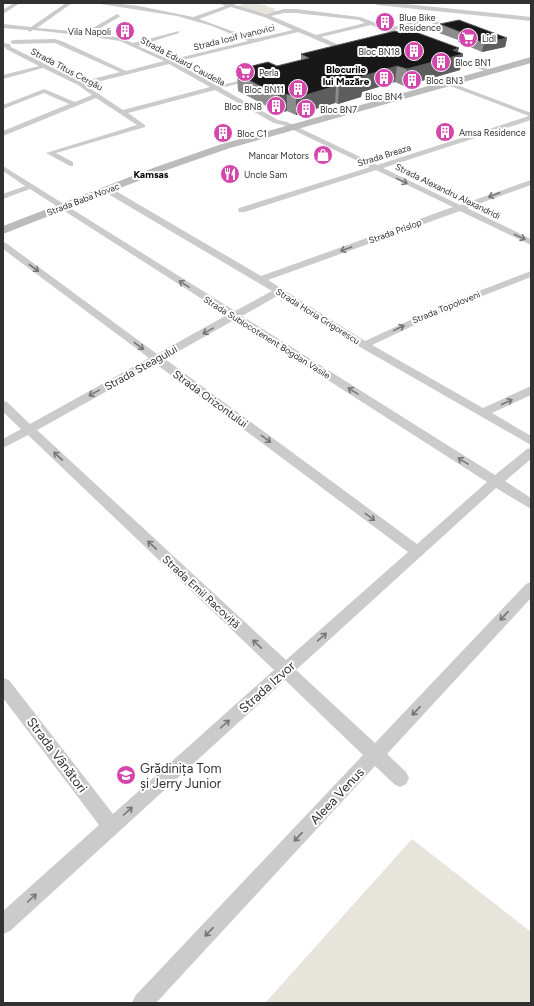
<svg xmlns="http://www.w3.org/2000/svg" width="534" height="1006" font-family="Figtree,sans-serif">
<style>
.green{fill:#e7e5db}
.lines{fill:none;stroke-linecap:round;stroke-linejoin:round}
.minor{fill:#cbcbcb;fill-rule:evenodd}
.tertiary{fill:#cbcbcb;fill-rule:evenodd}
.secondary{fill:#bbb;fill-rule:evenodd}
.wall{fill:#8c8c8c}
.shaded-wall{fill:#5d5d5d}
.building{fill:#181818;stroke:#5d5d5d}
.oneway{stroke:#767676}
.labels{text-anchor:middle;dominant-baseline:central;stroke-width:4;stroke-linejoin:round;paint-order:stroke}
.far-poi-label{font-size:9px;fill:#313131;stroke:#fff;text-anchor:start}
.far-street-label{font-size:9px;fill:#313131;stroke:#fff}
.far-neighbourhood-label{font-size:10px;font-weight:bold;fill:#000;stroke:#fff}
.street-label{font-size:11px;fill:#313131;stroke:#fff}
.near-street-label{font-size:13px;fill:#313131;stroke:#fff}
.near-poi-label{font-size:13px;fill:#313131;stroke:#fff;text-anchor:start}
</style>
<rect width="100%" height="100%" fill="#fff"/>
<!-- green -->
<g class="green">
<polygon points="245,3 266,5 268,7 274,8 276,12 261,14 238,6"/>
<polygon points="412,839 531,932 531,1003 265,1003"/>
</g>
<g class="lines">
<!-- minor -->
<g class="minor">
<polygon points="14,3 20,3 3,14 3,10"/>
<path d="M66,3h6l-35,25 49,4 31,-18 3,2 -1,1 -27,16 29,5 12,5 46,-12v2l-41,13 32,14 78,-19 -36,-15 -35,-10 -83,-13h19l26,3 54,11 32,-11 -7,-3h15l2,2 31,9 18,-5h12l64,8 29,11 40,-10 9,4 1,1 -3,2 -7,-3 -35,8 17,7v2l-2,1 -38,-15 -50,12 31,14 1,1 -3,2 -52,-22 -123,30 42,24 39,-9v2l-35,9 57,32 9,2 90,43 152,-49 -84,-32v-2h4l82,31v7l-148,48 77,37 71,-25v5l-64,23 64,31v6l-71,-34 -192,69 97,61 80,-37 86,-33v6l-80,31 -79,37 111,63 48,-22v9l-39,18 39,23v9l-171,-98 -81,-52 -37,21 253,159 32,-26 4,-1v11l-26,22 26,17v11l-35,-21 -200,182 79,73 151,-159 5,-2v16l-144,156 19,18 3,6 -3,6 -6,3 -6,-3 -19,-18 -219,237h-24l3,-7 228,-241 -78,-75 -275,251 -7,3v-23l96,-86 -96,-127v-20l6,2 104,134 161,-144 -246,-235 -25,13v-9l18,-10 -18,-17v-11l4,1 23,22 119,-66 -146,-109v-7l3,1 151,111 70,-39 -197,-126 -27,10v-5l22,-8 -22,-15v-5l232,145 37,-20 -169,-100v-4h6l152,89 192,-69 -77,-37 -131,42h-6l-1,-2 1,-2 131,-41 -87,-42 -9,-2 -59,-33 -87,23 17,12v2l-89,26 17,9v4h-3l-24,-13 91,-28 -41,-27 -93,38v-5l66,-27 -25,-11 -41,16v-4l41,-16 31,13 17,-7 -14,-10 -35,-17 -40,11v-4l36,-9 -33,-17 -1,-2h-2v-4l7,1 1,3 70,35 39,-10 -65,-29 -42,1 -3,-2 3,-2 42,-1 9,3 62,29 38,-10 -44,-20 -33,-5 -54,-6 -3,2 -3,-2 -24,-2v-4l28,3zM231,7l33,10 29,13 -39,9 -55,-20zM284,13h12l63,7 6,3 -49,12 -45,-19zM169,64l41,23 -87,23 -38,-25zM234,320l253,162 -70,62 -252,-185zM156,364l252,188 -122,108 -249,-230z"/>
<polygon points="443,53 447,53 493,71 488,72 443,55"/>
</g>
<!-- tertiary -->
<polygon class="tertiary" points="374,3 396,3 531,17 531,21 377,5"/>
<!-- secondary -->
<polygon class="secondary" points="531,57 531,63 230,148 161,172 3,234 3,226 153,168 222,144"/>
</g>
<!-- wall -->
<g class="wall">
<polygon points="440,24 507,38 505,47 482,52 458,42 458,40 439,33"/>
<polygon points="458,52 463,54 460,70 404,86 395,82 362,92 361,97 338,104 335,103 296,115 287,111 280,113 238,91 237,74 244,72 244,68 277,66 301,60 301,54"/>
</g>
<!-- shaded-wall -->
<g class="shaded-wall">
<polygon points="507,38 505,47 482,52 484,43"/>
<polygon points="459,48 457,55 463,54 460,70 404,86 407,69 453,50"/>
<polygon points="397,66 395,82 362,92 361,97 338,104 339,87 357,78"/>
<polygon points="336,86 335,103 296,115 296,98"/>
<polygon points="287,94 287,111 280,113 280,96"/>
</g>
<!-- building -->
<g class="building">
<polygon points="459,20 507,38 484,43 459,33 463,33 440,24"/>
<polygon points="410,30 459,48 453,50 463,54 407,69 397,66 357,78 363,80 339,87 336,86 296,98 287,94 280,96 237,74 248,71 244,68 268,62 277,66 309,58 301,54 395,31 401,33"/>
</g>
<!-- one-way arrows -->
<defs><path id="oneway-shaft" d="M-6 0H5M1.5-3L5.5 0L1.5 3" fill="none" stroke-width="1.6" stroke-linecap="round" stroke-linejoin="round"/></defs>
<g class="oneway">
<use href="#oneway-shaft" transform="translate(402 181) rotate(26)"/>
<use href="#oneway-shaft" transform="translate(494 195) rotate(159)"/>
<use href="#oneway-shaft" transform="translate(520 237) rotate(25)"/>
<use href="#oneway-shaft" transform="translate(346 249) rotate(160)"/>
<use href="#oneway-shaft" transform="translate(34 268) rotate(37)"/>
<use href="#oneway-shaft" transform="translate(184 284) rotate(-148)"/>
<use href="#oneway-shaft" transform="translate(399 328) rotate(-26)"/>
<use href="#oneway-shaft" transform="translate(208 331) rotate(151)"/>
<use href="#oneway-shaft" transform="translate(139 346) rotate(37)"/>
<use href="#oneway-shaft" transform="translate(353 391) rotate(-148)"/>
<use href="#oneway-shaft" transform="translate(94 393) rotate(151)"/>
<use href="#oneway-shaft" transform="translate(507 402) rotate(-25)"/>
<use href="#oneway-shaft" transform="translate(266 439) rotate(36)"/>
<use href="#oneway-shaft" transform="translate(58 456) rotate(-137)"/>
<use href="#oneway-shaft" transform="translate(463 461) rotate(-148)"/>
<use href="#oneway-shaft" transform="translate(370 517) rotate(36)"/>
<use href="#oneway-shaft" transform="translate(152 545) rotate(-137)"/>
<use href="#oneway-shaft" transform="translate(504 616) rotate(133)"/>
<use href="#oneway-shaft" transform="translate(322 637) rotate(-42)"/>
<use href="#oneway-shaft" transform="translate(257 644) rotate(-137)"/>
<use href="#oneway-shaft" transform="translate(416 711) rotate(133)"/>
<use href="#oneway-shaft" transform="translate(225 724) rotate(-42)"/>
<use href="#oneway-shaft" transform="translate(128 811) rotate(-42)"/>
<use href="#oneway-shaft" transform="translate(298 837) rotate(133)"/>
<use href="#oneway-shaft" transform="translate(32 898) rotate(-42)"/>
<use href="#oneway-shaft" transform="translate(209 932) rotate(133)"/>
</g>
<!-- icons -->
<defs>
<g id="building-disc" transform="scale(1)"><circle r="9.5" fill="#d546ac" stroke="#fff"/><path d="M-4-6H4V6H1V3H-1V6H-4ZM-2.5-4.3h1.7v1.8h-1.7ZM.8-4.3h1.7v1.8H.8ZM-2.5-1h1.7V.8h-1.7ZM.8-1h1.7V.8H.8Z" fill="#fff"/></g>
<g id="supermarket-disc" transform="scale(1)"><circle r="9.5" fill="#d546ac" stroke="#fff"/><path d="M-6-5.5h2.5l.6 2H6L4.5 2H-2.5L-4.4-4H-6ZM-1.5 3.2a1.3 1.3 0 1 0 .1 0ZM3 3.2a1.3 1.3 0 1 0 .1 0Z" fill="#fff"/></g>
<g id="shop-disc" transform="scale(1)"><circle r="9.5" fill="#d546ac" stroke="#fff"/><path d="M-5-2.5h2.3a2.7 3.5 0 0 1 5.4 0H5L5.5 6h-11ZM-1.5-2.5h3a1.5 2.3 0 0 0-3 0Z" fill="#fff"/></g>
<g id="restaurant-disc" transform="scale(1)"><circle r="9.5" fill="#d546ac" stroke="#fff"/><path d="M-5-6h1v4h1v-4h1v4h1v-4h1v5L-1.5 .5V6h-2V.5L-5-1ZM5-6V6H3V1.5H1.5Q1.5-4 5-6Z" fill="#fff"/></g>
<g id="school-disc" transform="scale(1)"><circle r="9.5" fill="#d546ac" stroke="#fff"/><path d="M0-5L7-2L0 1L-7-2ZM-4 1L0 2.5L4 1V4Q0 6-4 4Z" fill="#fff"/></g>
</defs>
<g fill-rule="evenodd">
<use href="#building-disc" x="385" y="22"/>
<use href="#building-disc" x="125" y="31"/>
<use href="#supermarket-disc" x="468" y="38"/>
<use href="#building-disc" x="414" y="51"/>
<use href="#building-disc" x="441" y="62"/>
<use href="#supermarket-disc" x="245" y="72"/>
<use href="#building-disc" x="384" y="78"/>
<use href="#building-disc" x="412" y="80"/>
<use href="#building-disc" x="298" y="89"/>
<use href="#building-disc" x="276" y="106"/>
<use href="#building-disc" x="306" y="109"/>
<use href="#building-disc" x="445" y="132"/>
<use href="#building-disc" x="223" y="133"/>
<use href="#shop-disc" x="323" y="155"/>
<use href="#restaurant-disc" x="230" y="174"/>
<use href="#school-disc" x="126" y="775"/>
</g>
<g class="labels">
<!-- far-poi labels -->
<g class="far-poi-label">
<text x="399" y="17">Blue Bike<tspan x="399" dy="10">Residence</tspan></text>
<text x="111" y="31" text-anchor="end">Vila Napoli</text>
<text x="482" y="38">Lidl</text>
<text x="400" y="51" text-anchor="end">Bloc BN18</text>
<text x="455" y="62">Bloc BN1</text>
<text x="259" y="72">Perla</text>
<text x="426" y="80">Bloc BN3</text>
<text x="284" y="89" text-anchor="end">Bloc BN11</text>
<text x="384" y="96" text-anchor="middle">Bloc BN4</text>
<text x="262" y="106" text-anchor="end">Bloc BN8</text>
<text x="320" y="109">Bloc BN7</text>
<text x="459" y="132">Amsa Residence</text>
<text x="237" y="133">Bloc C1</text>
<text x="309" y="155" text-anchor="end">Mancar Motors</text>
<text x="244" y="174">Uncle Sam</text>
</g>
<!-- far-street labels -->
<g class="far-street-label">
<text transform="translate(234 37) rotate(-14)">Strada Iosif Ivanovici</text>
<text transform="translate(183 61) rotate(28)">Strada Eduard Caudella</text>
<text transform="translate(67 69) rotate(28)">Strada Titus Cergău</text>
<text transform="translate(384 155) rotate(-17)">Strada Breaza</text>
<text transform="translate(448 191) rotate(26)">Strada Alexandru Alexandridi</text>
<text transform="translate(83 199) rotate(-21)">Strada Baba Novac</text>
<text transform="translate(395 231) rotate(-20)">Strada Prislop</text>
<text transform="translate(446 307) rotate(-22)">Strada Topoloveni</text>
<text transform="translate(318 316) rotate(32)">Strada Horia Grigorescu</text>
<text transform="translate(267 337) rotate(32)">Strada Sublocotenent Bogdan Vasile</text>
</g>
<!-- far-neighbourhood labels -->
<g class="far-neighbourhood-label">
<text x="346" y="69">Blocurile<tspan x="346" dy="12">lui Mazăre</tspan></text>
<text x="151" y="174">Kamsas</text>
</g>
<!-- street labels -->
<g class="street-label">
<text transform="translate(141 368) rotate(-29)">Strada Steagului</text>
<text transform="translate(210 399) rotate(36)">Strada Orizontului</text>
<text transform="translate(201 592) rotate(43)">Strada Emil Racoviță</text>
</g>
<!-- near-street labels -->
<g class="near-street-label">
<text transform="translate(267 687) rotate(-42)">Strada Izvor</text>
<text transform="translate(57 755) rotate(53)">Strada Vânători</text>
<text transform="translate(337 796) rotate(-47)">Aleea Venus</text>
</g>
<!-- near-poi labels -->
<g class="near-poi-label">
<text x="140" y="768">Grădinița Tom<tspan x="140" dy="15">și Jerry Junior</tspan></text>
</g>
</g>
<!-- border -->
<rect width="534" height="1006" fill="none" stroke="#313131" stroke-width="8"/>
</svg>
